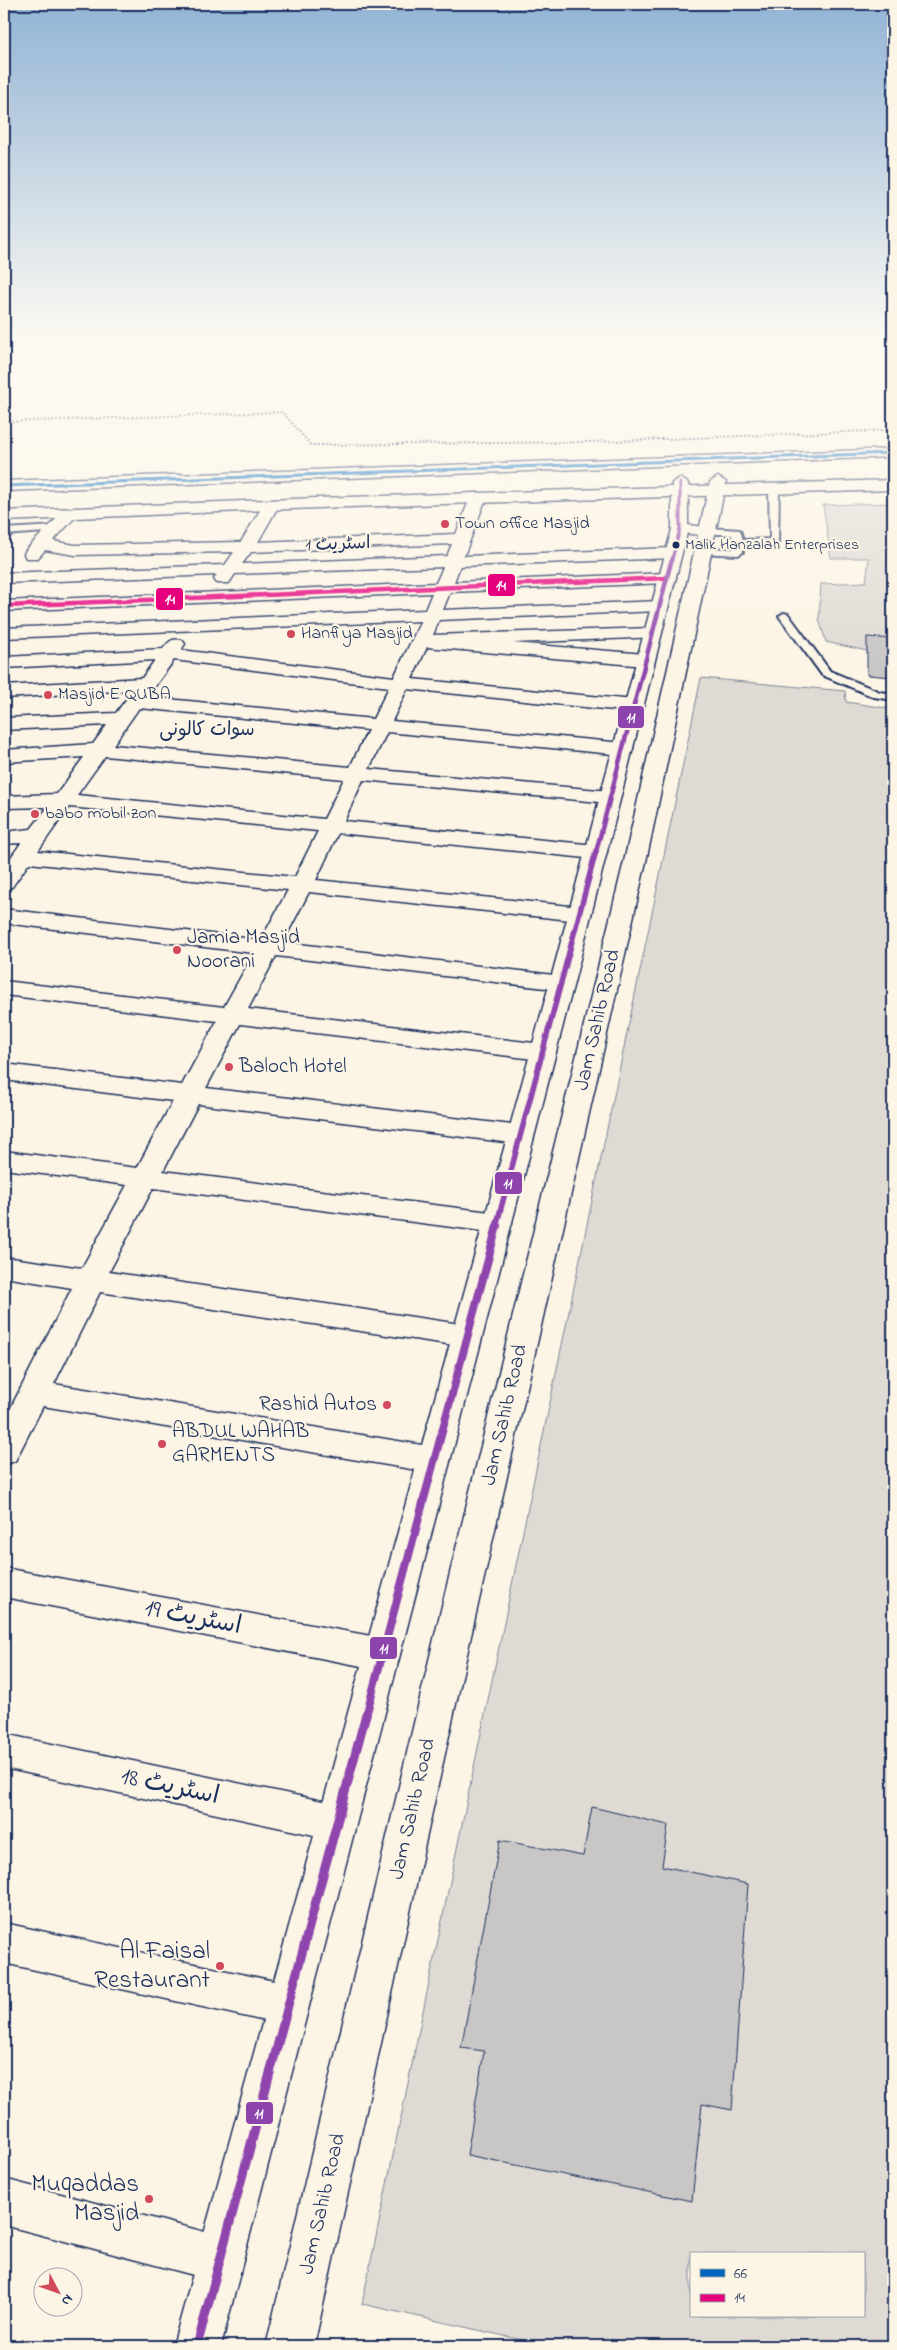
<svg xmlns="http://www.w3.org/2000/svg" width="897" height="2350" font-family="'Indie Flower','Playpen Sans Arabic',sans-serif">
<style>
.green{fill:#dfdbd4;stroke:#7d8599;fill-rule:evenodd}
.building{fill:#c8c7c6;stroke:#1b2f5e}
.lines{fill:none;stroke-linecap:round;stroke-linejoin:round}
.lane-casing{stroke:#1b2f5e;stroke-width:4}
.street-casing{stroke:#1b2f5e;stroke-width:3}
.secondary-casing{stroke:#1b2f5e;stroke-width:3}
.primary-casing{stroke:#1b2f5e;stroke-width:3}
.highway-casing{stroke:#1b2f5e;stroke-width:3}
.path{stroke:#1b2f5e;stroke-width:2;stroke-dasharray:2 2;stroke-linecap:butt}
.lane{fill:#fcf5e5;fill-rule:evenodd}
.street{fill:#fcf5e5;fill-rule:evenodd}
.secondary{fill:#fcf5e5;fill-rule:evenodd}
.primary{fill:#fcf5e5;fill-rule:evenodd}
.highway{fill:#fcf5e5;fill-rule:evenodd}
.bus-1-casing{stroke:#fcf5e5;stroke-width:5}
.bus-2-casing{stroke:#fcf5e5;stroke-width:7}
.bus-3-far4-casing{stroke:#fcf5e5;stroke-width:5}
.bus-3-far3-casing{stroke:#fcf5e5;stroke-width:7}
.bus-3-far2-casing{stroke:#fcf5e5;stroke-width:9}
.bus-3-far1-casing{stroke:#fcf5e5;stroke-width:11}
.bus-3-casing{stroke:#fcf5e5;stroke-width:13}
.bus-1{stroke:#0065bd;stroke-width:3}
.bus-2{stroke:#e5007d;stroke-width:4.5}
.bus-3-far4{stroke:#8e44ad;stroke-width:3}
.bus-3-far3{stroke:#8e44ad;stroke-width:4.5}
.bus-3-far2{stroke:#8e44ad;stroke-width:5.5}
.bus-3-far1{stroke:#8e44ad;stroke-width:8}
.bus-3{stroke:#8e44ad;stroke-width:9}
.poi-dot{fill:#d1495b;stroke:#fcf5e5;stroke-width:2}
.bus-dot{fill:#1b2f5e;stroke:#fcf5e5;stroke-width:2}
.labels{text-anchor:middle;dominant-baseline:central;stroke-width:4.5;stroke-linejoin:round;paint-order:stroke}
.far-bus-label{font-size:16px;fill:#1b2f5e;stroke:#fcf5e5;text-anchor:start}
.far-poi-label{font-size:18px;fill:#1b2f5e;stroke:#fcf5e5;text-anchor:start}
.far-street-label{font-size:18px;fill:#1b2f5e;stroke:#fcf5e5}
.far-neighbourhood-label{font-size:19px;fill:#1b2f5e;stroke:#fcf5e5}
.poi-label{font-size:21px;fill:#1b2f5e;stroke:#fcf5e5;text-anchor:start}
.street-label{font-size:21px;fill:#1b2f5e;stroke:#fcf5e5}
.near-street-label{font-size:25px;fill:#1b2f5e;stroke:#fcf5e5}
.near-poi-label{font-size:25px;fill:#1b2f5e;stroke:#fcf5e5;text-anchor:end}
.line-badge{stroke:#fcf5e5;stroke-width:2}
.badge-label{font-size:14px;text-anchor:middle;font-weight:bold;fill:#fff}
</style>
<rect width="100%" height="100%" fill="#fcf5e5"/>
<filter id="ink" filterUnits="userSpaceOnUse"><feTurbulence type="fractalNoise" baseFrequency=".02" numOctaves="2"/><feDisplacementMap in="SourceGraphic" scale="10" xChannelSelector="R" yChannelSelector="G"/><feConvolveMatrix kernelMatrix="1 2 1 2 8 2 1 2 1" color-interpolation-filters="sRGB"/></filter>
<g filter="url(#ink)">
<!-- green -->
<g class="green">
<polygon points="893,503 893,639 867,637 867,651 826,642 819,619 821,584 866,582 869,558 831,558 823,505"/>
<path d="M701,678l144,13 1,11 47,7v1637h-344l-187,-42zM691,2254h172v62h-172z"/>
</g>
<!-- building -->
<g class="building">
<polygon points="867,637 893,639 893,677 867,675"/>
<polygon points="592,1807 668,1825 662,1866 748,1884 732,2110 702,2104 692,2201 467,2155 484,2051 461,2048 500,1840 583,1856"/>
</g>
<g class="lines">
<!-- lane casing -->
<g class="lane-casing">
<g id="lane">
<polygon points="774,486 779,489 778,544 743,546 743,552 738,555 700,553 698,551 703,548 733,549 732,535 705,533 703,531 708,528 740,530 743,540 770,539 769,489"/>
<polygon points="56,526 59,527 59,531 4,535 4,529"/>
<polygon points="784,613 788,614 830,671 880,692 893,694 893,700 874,697 822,675 779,616"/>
</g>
</g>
<!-- street casing -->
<g class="street-casing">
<g id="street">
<path d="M478,493l6,2 2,3 -22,58 209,-8 6,1 2,4 -2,4 -6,1 -213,8 -6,16 213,-9 6,1 3,4 -3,4 -6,1 -217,9 -7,18 217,-9 6,1 3,4 -3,4 -6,1 -221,9 -6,15 220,-7 6,1 3,4 -3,4 -146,6 132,11 7,2 2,4 -2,4 -7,2 -218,-19 -15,32 222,21 7,2 3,4 -3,4 -7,2 -227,-23 -15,32 231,22 7,2 3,4 -3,4 -7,2 -236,-23 -18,37 241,22 7,2 3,4 -3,4 -7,2 -247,-23 -19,41 252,24 8,2 3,5 -3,5 -8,2 -258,-26 -22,47 264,27 8,2 3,5 -3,5 -8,2 -271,-29 -26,50 279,34 9,2 3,5 -3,5 -9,2 -286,-34 -28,53 295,35 9,2 4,6 -4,6 -9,2 -303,-36 -34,64 315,38 9,3 4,6 -4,6 -9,3 -323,-40 -35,67 335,42 10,3 4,7 -4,7 -10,3 -345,-45 -44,84 358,53 11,3 4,8 -4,8 -11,3 -367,-55 -46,92 380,63 11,4 5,9 -5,9 -11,4 -391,-67 -28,55 -11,4v-44l68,-133 -68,-11v-20l78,11 45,-83 -123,-16v-18l133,17 36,-67 -169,-21v-16l178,21 35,-64 -213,-26v-14l220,26 30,-54 -250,-30v-14l257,31 27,-50 -259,-27 -17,24 -8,2v-22l17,-24 -17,1v-12l27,-3 17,-22 -44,1v-12l53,-2 27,-37 -80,5v-12l89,-6 14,-19 -103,5v-12l112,-5 17,-23 -129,8v-12l138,-8 13,-18 -151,8v-11l159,-8c6,-8 9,-11 19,-9l3,4 -4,6 213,27 27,-56 -417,17v-10l421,-18 7,-17 -428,18v-10l432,-18 7,-16 -208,7 -6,9h-12l-3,-4 3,-4 -213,8v-10l221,-8 9,-13 -159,3 -30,-5 -7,8h-12l-2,-4 2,-4 39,-40h12l2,3 -26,28 22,4 166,-3 24,-40h12l2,3 -21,37 198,-8 14,-36 2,-3zM452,544l-5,12 -205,8 9,-12zM174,660l215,27 -16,32 -226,-22zM139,708l229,22 -18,37 -237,-22zM105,756l239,23 -20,40 -247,-24zM69,807l249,24 -23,46 -257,-26z"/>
<polygon points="4,1568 382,1638 395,1643 400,1654 395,1665 382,1670 4,1597"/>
<polygon points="4,1734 337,1804 351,1809 356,1822 351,1835 337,1840 4,1768"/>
<polygon points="4,1923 288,1984 303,1990 309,2005 303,2020 288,2026 4,1963"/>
<polygon points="4,2179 220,2236 236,2243 243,2259 236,2275 220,2282 4,2225"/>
</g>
</g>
<!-- secondary casing -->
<g class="secondary-casing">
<polygon id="secondary" points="680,524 714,528 716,531 714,534 708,536 674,532 672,529 674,526"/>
</g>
<!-- primary casing -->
<g class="primary-casing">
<g id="primary">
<polygon points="718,477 726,482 647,857 475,1618 314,2346 266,2346 439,1618 625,857 710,482"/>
<polygon points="680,478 688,483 688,529 577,971 221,2346 173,2346 553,971 672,529 672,483"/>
</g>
</g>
<!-- highway casing -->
<g class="highway-casing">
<g id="highway">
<polygon points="893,449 893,457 4,491 4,481"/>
<polygon points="893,480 893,490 317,508 4,521 4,511 317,498"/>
</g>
</g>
<!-- path -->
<polyline class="path" points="4,422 282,412 311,445 590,442 893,430"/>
<!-- lane -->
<use href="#lane" class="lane"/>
<!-- street -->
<use href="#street" class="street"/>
<!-- secondary -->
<use href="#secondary" class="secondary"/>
<!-- primary -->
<use href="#primary" class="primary"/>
<!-- highway -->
<use href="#highway" class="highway"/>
<!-- bus-1 casing -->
<g class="bus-1-casing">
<polyline id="bus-1" points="4,486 893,453"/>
</g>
<!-- bus-2 casing -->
<g class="bus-2-casing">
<polyline id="bus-2" points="4,606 667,578"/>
</g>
<!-- bus-3-far4 casing -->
<g class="bus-3-far4-casing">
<polyline id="bus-3-far4" points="671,563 680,529 680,483"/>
</g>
<!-- bus-3-far3 casing -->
<g class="bus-3-far3-casing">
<polyline id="bus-3-far3" points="596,852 671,562"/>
</g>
<!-- bus-3-far2 casing -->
<g class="bus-3-far2-casing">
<polyline id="bus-3-far2" points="496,1227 596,851"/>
</g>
<!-- bus-3-far1 casing -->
<g class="bus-3-far1-casing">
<polyline id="bus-3-far1" points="366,1716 497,1226"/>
</g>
<!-- bus-3 casing -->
<g class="bus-3-casing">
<polyline id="bus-3" points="197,2346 366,1714"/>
</g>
<!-- bus-1 -->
<use href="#bus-1" class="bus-1"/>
<!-- bus-2 -->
<use href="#bus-2" class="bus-2"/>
<!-- bus-3-far4 -->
<use href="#bus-3-far4" class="bus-3-far4"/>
<!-- bus-3-far3 -->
<use href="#bus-3-far3" class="bus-3-far3"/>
<!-- bus-3-far2 -->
<use href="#bus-3-far2" class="bus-3-far2"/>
<!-- bus-3-far1 -->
<use href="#bus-3-far1" class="bus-3-far1"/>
<!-- bus-3 -->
<use href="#bus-3" class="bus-3"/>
</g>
</g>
<!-- sky -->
<linearGradient id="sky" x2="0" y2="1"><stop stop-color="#92b4d5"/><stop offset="0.51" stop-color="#fefaf3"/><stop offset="1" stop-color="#fefaf3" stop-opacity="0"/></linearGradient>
<rect width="897" height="670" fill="url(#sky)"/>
<!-- markers -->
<g class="poi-dot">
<circle cx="445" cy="524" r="5"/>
<circle cx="291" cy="634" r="5"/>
<circle cx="48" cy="695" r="5"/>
<circle cx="35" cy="814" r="5"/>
<circle cx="177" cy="950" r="5"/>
<circle cx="229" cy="1067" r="5"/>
<circle cx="387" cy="1405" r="5"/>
<circle cx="162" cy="1444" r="5"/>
<circle cx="220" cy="1966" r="5"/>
<circle cx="149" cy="2199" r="5"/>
</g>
<circle class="bus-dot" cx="676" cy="545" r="4.5"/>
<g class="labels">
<!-- far-bus labels -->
<g class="far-bus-label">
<text x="685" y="545">Malik Hanzalah Enterprises</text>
</g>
<!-- far-poi labels -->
<g class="far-poi-label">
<text x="455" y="524">Town office Masjid</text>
<text x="301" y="634">Hanfiya Masjid</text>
<text x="58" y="695">Masjid E QUBA</text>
<text x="45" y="814">babo mobil zon</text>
</g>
<!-- far-street labels -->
<g class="far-street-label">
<text transform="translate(338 545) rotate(-2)">اسٹریٹ 1</text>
</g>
<!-- far-neighbourhood labels -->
<g class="far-neighbourhood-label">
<text x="207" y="730">سوات کالونی</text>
</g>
<!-- poi labels -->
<g class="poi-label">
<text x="187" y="938">Jamia Masjid<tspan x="187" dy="24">Noorani</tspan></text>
<text x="239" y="1067">Baloch Hotel</text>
<text x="377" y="1405" text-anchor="end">Rashid Autos</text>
<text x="172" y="1432">ABDUL WAHAB<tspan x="172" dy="24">GARMENTS</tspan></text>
</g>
<!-- street labels -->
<g class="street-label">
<text transform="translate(598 1020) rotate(-77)">Jam Sahib Road</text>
<text transform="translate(505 1415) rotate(-77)">Jam Sahib Road</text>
<text transform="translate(413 1809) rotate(-77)">Jam Sahib Road</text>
<text transform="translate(323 2204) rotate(-77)">Jam Sahib Road</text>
</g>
<!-- near-street labels -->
<g class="near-street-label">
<text transform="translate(193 1618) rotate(11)">اسٹریٹ 19</text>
<text transform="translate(170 1787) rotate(12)">اسٹریٹ 18</text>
</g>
<!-- near-poi labels -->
<g class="near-poi-label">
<text x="210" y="1952">Al Faisal<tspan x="210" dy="29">Restaurant</tspan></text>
<text x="139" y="2185">Muqaddas<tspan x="139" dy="29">Masjid</tspan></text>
</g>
</g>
<g class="line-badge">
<rect x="487" y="573" width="29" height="24" rx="5" fill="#e5007d"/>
<rect x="155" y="587" width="29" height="24" rx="5" fill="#e5007d"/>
<rect x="617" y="705" width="28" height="24" rx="5" fill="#8e44ad"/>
<rect x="494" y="1171" width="29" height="24" rx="5" fill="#8e44ad"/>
<rect x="369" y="1636" width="29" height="24" rx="5" fill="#8e44ad"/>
<rect x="245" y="2101" width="29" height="24" rx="5" fill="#8e44ad"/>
</g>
<g class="badge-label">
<text x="501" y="590">14</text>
<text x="170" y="604">14</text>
<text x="631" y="722">11</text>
<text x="508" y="1188">11</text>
<text x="384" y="1653">11</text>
<text x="259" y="2118">11</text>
</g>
<!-- margin -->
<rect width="897" height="2350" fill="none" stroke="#fcf5e5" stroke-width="20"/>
<rect x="10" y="10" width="877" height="2330" fill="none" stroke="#1b2f5e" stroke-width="2" filter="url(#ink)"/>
<!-- legend -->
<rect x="690" y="2252" width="175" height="65" fill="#fcf5e5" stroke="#a2a6af"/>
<rect x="700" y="2269" width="25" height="8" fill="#0065bd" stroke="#a2a6af"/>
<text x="734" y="2278" font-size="15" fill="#1b2f5e">66</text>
<rect x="700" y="2294" width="25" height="8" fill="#e5007d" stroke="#a2a6af"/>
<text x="734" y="2302" font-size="15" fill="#1b2f5e">14</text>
<!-- north arrow -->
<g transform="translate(58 2292) rotate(131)"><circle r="24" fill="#fcf5e5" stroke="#a2a6af"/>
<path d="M0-4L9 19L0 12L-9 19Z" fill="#d1495b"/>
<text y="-8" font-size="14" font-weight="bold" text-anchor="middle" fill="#1b2f5e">N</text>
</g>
</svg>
